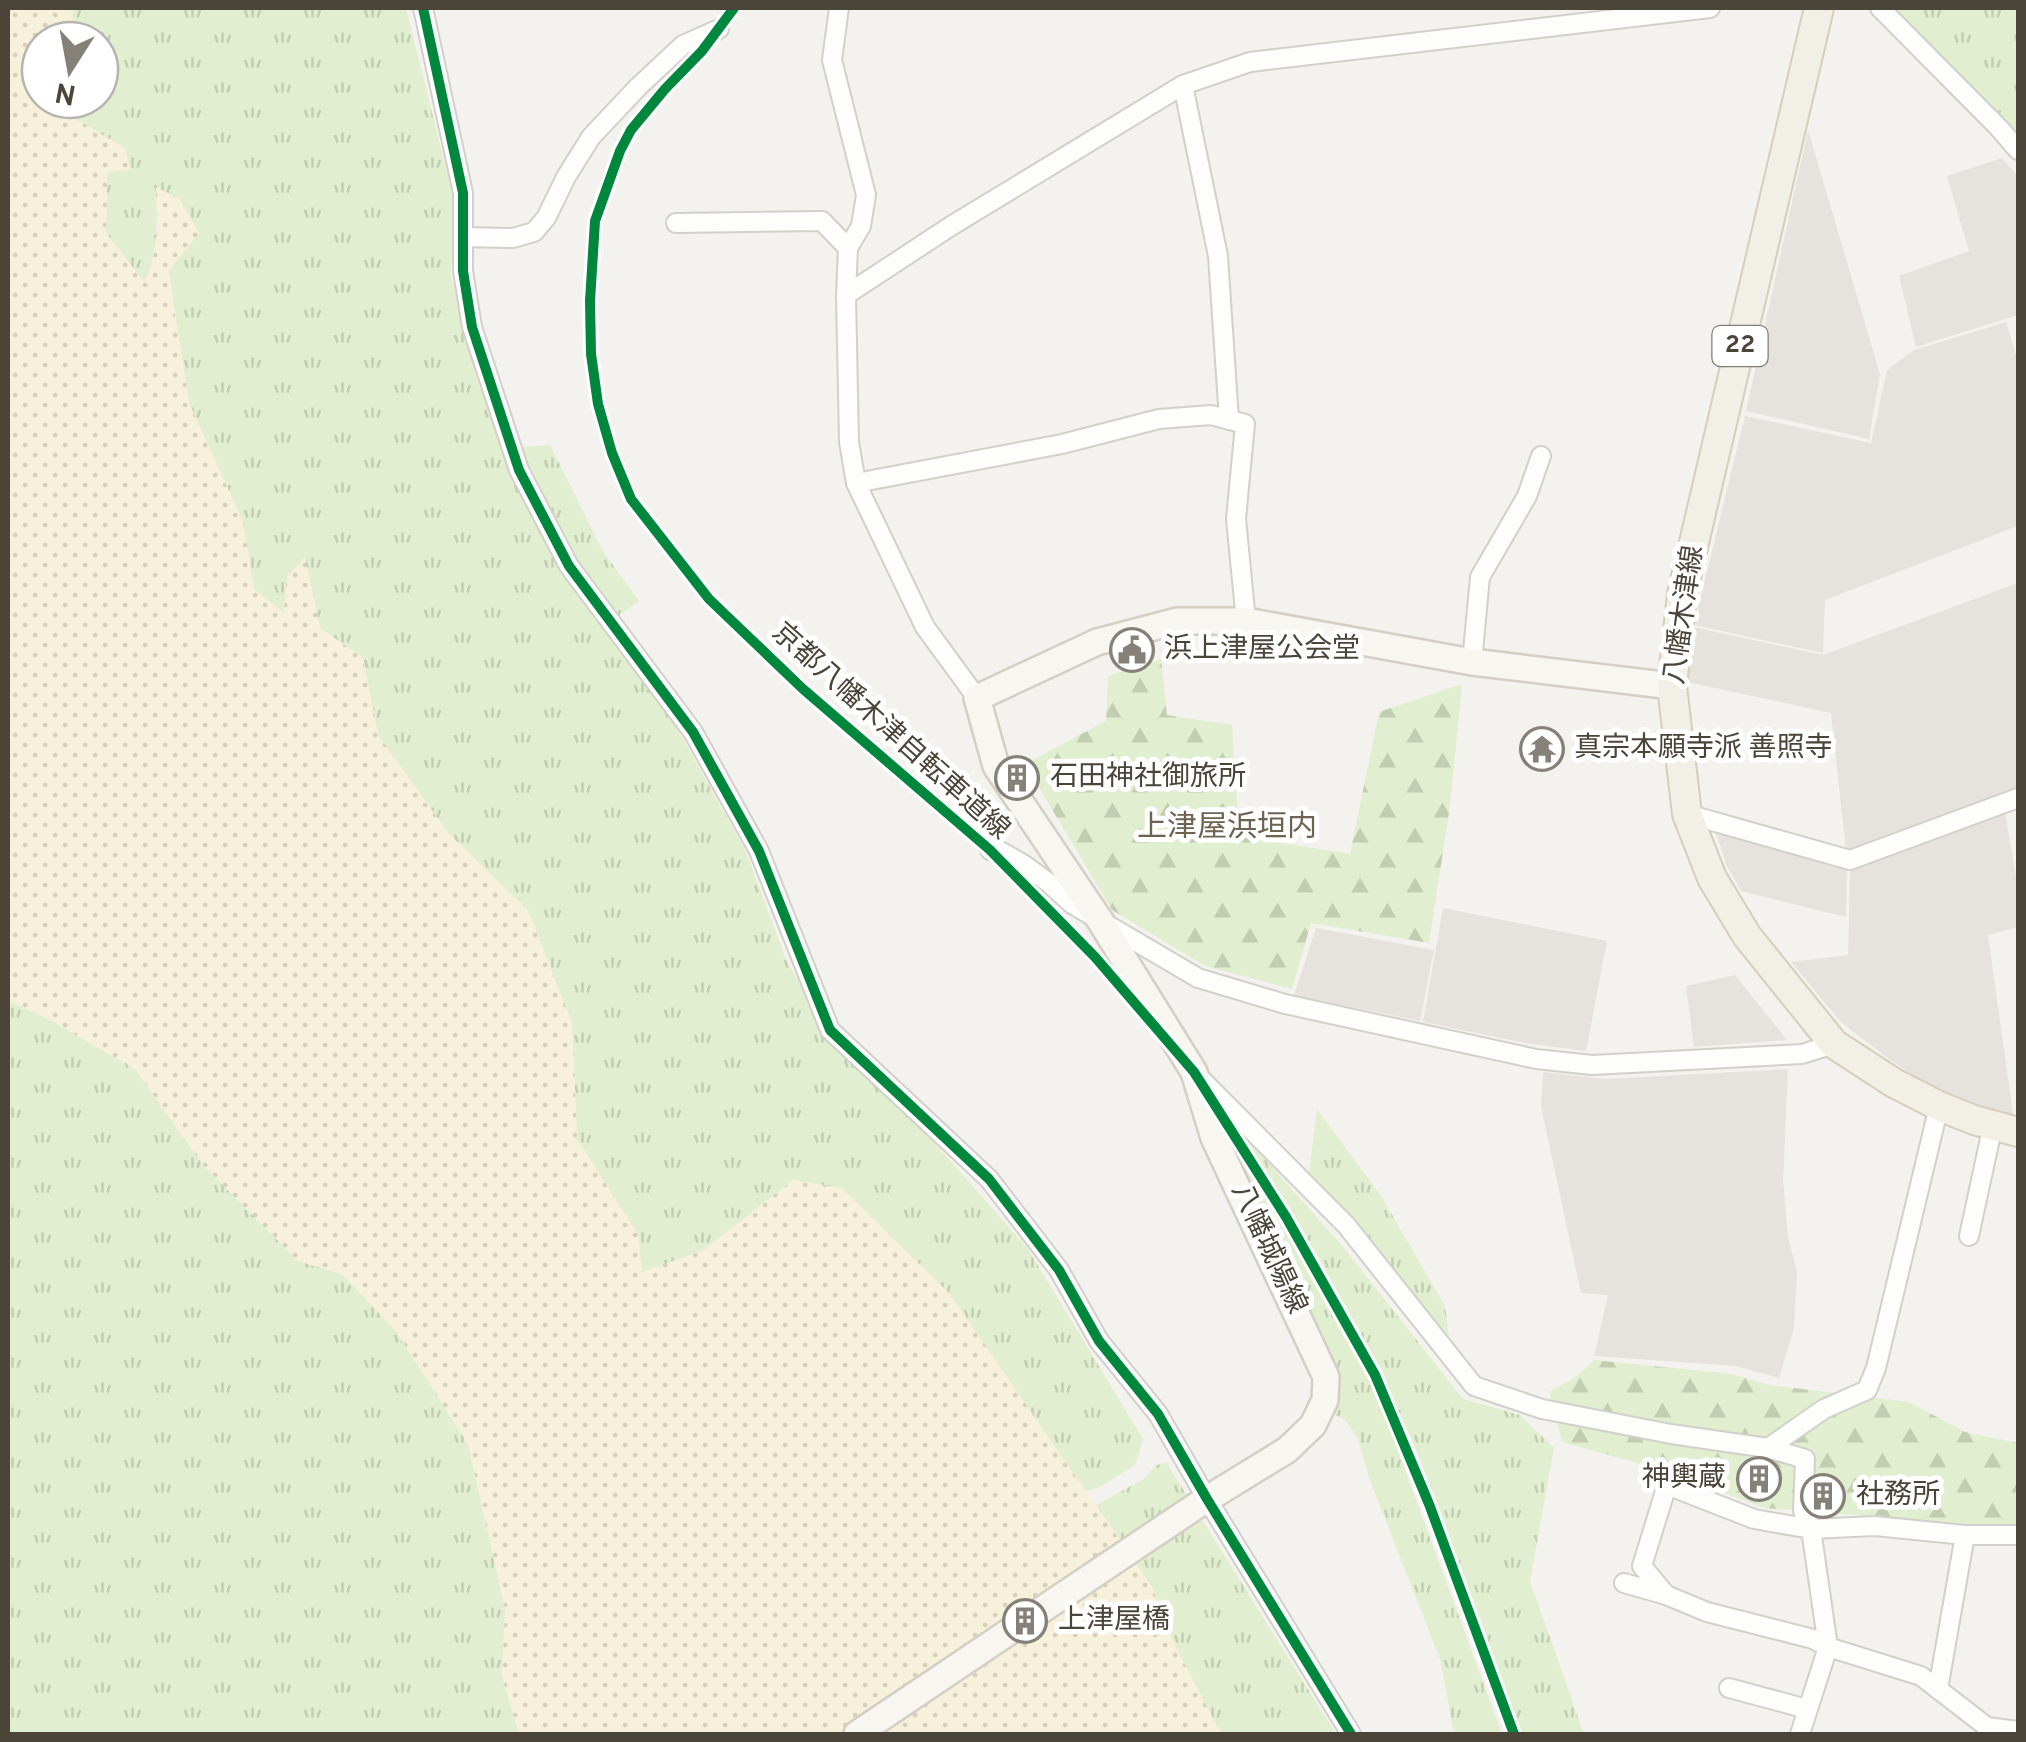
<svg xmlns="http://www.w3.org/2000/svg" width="2026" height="1742" font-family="Overpass,'Noto Sans JP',sans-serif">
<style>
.industrial{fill:#e6e2de}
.grass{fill:url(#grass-tufts)}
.forest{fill:url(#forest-firs)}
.sand{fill:url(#sand-dots)}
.parking{fill:#e6e3df}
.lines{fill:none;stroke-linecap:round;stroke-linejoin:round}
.street-casing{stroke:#d2d0cb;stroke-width:22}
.secondary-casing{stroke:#d3cfc5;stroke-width:30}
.primary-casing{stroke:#d6cebb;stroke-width:32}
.street{stroke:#fdfdfc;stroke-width:18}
.secondary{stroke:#f7f6f1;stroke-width:25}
.primary{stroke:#f2efe6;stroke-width:28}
.cycleway-casing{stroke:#fff;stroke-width:16}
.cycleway{stroke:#00873e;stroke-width:10}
.labels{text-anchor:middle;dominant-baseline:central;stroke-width:10;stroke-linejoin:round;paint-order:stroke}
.shield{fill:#fff;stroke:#817c74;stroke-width:2.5}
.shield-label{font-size:25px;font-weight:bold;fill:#4b4439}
.street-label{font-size:28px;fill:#4b4439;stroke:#fff}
.poi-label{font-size:28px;fill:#4b4439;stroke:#fff;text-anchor:start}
.neighbourhood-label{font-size:30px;fill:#6e6250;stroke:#fff}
</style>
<defs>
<pattern id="grass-tufts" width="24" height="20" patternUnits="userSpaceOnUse" patternTransform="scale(2.5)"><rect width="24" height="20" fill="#e1eecf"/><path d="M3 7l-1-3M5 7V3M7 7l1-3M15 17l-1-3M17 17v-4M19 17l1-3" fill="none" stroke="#c3cdb2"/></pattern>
<pattern id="forest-firs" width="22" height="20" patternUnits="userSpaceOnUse" patternTransform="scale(2.5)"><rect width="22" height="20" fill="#e1eecf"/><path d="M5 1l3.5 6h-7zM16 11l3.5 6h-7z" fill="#c3cdb2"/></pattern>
<pattern id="sand-dots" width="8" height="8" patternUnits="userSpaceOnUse" patternTransform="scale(2.5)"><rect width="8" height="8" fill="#f7f0da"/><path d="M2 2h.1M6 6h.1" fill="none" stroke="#d5cfbc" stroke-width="1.8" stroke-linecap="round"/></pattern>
</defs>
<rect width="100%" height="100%" fill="#f4f2ee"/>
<!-- industrial -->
<g class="industrial">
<polygon points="1808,130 1880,374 1869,439 1746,411"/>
<polygon points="2002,158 2018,176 2018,315 1916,347 1899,276 1969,251 1947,176"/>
<polygon points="2006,322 2018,362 2018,526 1825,600 1823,653 1694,625 1745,416 1871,443 1887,370 1914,350"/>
<polygon points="2018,583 2018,791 1861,853 1846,851 1831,713 1687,682 1693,627 1823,655"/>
<polygon points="2005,812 2018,888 2018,927 1988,935 2013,1114 2007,1120 1944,1096 1889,1059 1841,1022 1791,962 1848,955 1850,869"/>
<polygon points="1715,829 1847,867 1846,917 1741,891 1726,864"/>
<polygon points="1443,908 1607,941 1586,1051 1525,1043 1423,1022"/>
<polygon points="1788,1069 1783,1180 1788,1238 1797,1272 1794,1328 1779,1378 1736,1366 1594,1356 1608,1295 1581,1293 1541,1106 1543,1072 1606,1079"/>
</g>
<!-- grass -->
<g class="grass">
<path d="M74,8h332l48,193 -3,74 28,112 40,60 31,-2 52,105 37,51 -31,23 60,88 78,140 41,110 51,85 93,92 97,110 115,190 -8,26 -37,23 -12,3 -28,-39 -265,-272 -89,70 -62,23 -5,-39 -60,-95 -5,-116 -44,-113 -79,-76 -71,-99 -15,-77 -43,-30 -15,-70 -20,56 -31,-24 -11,-68 -54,-119 -33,-215c1,33 2,65 -11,95l-39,-50 1,-61 23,-3 -5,-21 -52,-30v-18h27v-60h-28z"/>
<polygon points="1894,8 2018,8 2018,132"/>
<polygon points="8,1000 54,1022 136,1070 203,1165 298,1261 342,1274 395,1329 468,1444 505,1609 502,1676 519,1734 8,1734"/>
<polygon points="1317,1109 1381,1196 1445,1306 1450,1345 1355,1225 1309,1173"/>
<polygon points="1215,1113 1371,1377 1502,1734 1454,1734 1440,1659 1369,1478 1358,1438 1344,1419 1328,1412"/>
<polygon points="1246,1138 1344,1248 1463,1399 1520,1415 1554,1448 1530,1581 1584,1734 1520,1734 1481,1621 1411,1437 1335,1287"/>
<polygon points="1166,1462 1336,1734 1221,1734 1171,1638 1152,1587 1096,1505 1144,1479 1155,1466"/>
</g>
<!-- forest -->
<g class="forest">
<polygon points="1161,659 1167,715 1232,725 1239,836 1350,854 1379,712 1462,684 1450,806 1429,943 1311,923 1292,989 1205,966 1112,910 1025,764 1106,721 1108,676"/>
<polygon points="1594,1360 1732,1374 1769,1385 1909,1402 1965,1432 2018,1443 2018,1528 1764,1508 1666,1471 1562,1442 1549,1392 1576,1377"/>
</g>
<!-- sand -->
<path class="sand" d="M8,8h66l-3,32h-31v60h33l1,18 51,30 5,22 -23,2 -1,61 38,49c16,-26 13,-64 12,-95l24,12 19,34 -31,39 21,131 54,119 11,67 30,24 3,-36 18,-20 15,71 43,30 15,77 71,99 79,76 44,113 5,116 61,95 4,38 62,-22 89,-70 49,8 107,105 203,294 19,51 50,96h-702l-17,-58 3,-67 -37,-165 -73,-114 -53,-56 -44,-13 -95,-96 -67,-95 -82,-48 -46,-22z"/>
<!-- parking -->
<g class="parking">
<polygon points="1316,928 1434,950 1420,1021 1294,995"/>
<polygon points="1735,975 1787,1040 1694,1047 1686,986"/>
</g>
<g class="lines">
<!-- street casing -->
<g class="street-casing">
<g id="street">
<polyline points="423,8 463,193 463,271 472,327 519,470 569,566 693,732 759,851 830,1030 989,1179 1059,1270 1099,1341 1158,1414 1207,1499 1351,1734"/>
<polyline points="839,8 832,60 866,195 861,226 848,248 846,295 849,442 856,483 925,627 977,698"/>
<polyline points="1880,8 1999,128 2018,150"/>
<polyline points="1183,85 1218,256 1229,420"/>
<polyline points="676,223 822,221 848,248"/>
<polyline points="463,237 513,238 534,232 546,218 566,177 591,137 638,87 683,45 719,29"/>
<polyline points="846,295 951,226 1183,85 1250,62 1710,8"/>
<polyline points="856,483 1062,444 1159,419 1211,415 1245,424 1236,519 1246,621"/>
<polyline points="1472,662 1480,577 1527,496 1541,456"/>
<polyline points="1687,814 1850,860 2018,798"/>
<polyline points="990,850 1002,852 1023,864 1049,883 1072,904 1198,978 1285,1004 1536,1059 1592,1065 1802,1054 1834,1044"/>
<polyline points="1197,1075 1346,1225 1474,1386 1542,1409 1671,1434 1768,1448 1805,1459 1803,1511 1811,1529 1828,1647 1800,1734"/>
<polyline points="1969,1236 1993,1125"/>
<polyline points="1768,1448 1824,1409 1867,1390 1876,1368 1939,1106"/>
<polyline points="1624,1583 1666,1595 1707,1612 1813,1639 1828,1647 1921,1676 1987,1727 2018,1731"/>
<polyline points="1666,1595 1642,1566 1667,1485 1754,1519 1811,1529 1875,1526 1965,1535 2018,1535"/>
<polyline points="1729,1688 1807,1709"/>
<polyline points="1938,1689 1965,1535"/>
</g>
</g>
<!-- secondary casing -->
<g class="secondary-casing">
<polyline id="secondary" points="857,1734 1199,1504 1287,1450 1313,1425 1325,1400 1326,1377 1214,1138 1194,1072 1101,922 996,766 977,698 1097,642 1177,621 1246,621 1472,662 1672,686"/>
</g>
<!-- primary casing -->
<g class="primary-casing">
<polyline id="primary" points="1819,8 1682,594 1672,686 1687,814 1712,878 1747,936 1834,1044 1894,1083 1939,1106 1974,1120 2018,1132"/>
</g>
<!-- street -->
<use href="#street" class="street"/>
<!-- secondary -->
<use href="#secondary" class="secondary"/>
<!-- primary -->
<use href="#primary" class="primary"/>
<!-- cycleway casing -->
<g class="cycleway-casing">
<g id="cycleway">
<polyline points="423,8 463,193 463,271 472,327 519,470 569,566 693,732 759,851 830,1030 989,1179 1059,1270 1099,1341 1158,1414 1207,1499 1351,1734"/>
<polyline points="734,8 702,51 665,89 631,130 620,151 595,221 590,301 591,354 598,404 612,453 631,499 709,599 803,689 990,850 1095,957 1194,1072 1286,1217 1375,1375 1429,1504 1514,1734"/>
</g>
</g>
<!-- cycleway -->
<use href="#cycleway" class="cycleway"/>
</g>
<!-- icons -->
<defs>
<g id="civic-ring" transform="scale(2.25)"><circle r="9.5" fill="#fff" stroke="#868178" stroke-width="1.5"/><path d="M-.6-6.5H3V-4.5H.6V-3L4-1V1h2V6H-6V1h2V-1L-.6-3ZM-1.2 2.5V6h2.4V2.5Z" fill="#868178"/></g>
<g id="temple-ring" transform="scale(2.25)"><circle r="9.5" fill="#fff" stroke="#868178" stroke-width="1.5"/><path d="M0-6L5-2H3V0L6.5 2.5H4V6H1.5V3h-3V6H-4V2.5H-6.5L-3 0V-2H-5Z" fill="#868178"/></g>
<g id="building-ring" transform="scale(2.25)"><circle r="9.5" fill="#fff" stroke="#868178" stroke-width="1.5"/><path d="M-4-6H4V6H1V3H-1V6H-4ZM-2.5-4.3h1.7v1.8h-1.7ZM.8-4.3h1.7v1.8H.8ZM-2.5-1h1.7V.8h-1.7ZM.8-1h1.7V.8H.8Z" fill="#868178"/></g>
</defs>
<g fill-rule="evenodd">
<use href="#civic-ring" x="1132" y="650"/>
<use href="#temple-ring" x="1542" y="749"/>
<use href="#building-ring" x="1017" y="778"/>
<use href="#building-ring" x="1759" y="1479"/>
<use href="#building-ring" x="1823" y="1496"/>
<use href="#building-ring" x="1025" y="1621"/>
</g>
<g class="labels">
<!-- shield labels -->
<rect class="shield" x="1712.5" y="326" width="55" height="40" rx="8"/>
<g class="shield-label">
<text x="1740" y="346">22</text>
</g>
<!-- street labels -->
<g class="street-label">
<text transform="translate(1685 615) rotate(-82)">八幡木津線</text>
<text transform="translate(890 732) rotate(42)">京都八幡木津自転車道線</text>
<text transform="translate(1268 1249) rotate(65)">八幡城陽線</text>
</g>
<!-- poi labels -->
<g class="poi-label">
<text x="1164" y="650">浜上津屋公会堂</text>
<text x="1574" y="749">真宗本願寺派 善照寺</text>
<text x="1050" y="778">石田神社御旅所</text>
<text x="1726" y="1479" text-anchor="end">神輿蔵</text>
<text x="1856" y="1496">社務所</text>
<text x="1058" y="1621">上津屋橋</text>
</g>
<!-- neighbourhood labels -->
<g class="neighbourhood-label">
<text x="1227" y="828">上津屋浜垣内</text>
</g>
</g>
<!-- border -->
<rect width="2026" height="1742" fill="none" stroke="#4b4439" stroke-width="20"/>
<!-- north arrow -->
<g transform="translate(70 70) rotate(191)"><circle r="48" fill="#ffffff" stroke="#b7b4b0" stroke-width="2.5"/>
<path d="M0-8L18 38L0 25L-18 38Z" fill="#868178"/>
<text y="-15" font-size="28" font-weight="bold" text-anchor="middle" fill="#4b4439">N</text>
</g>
</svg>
